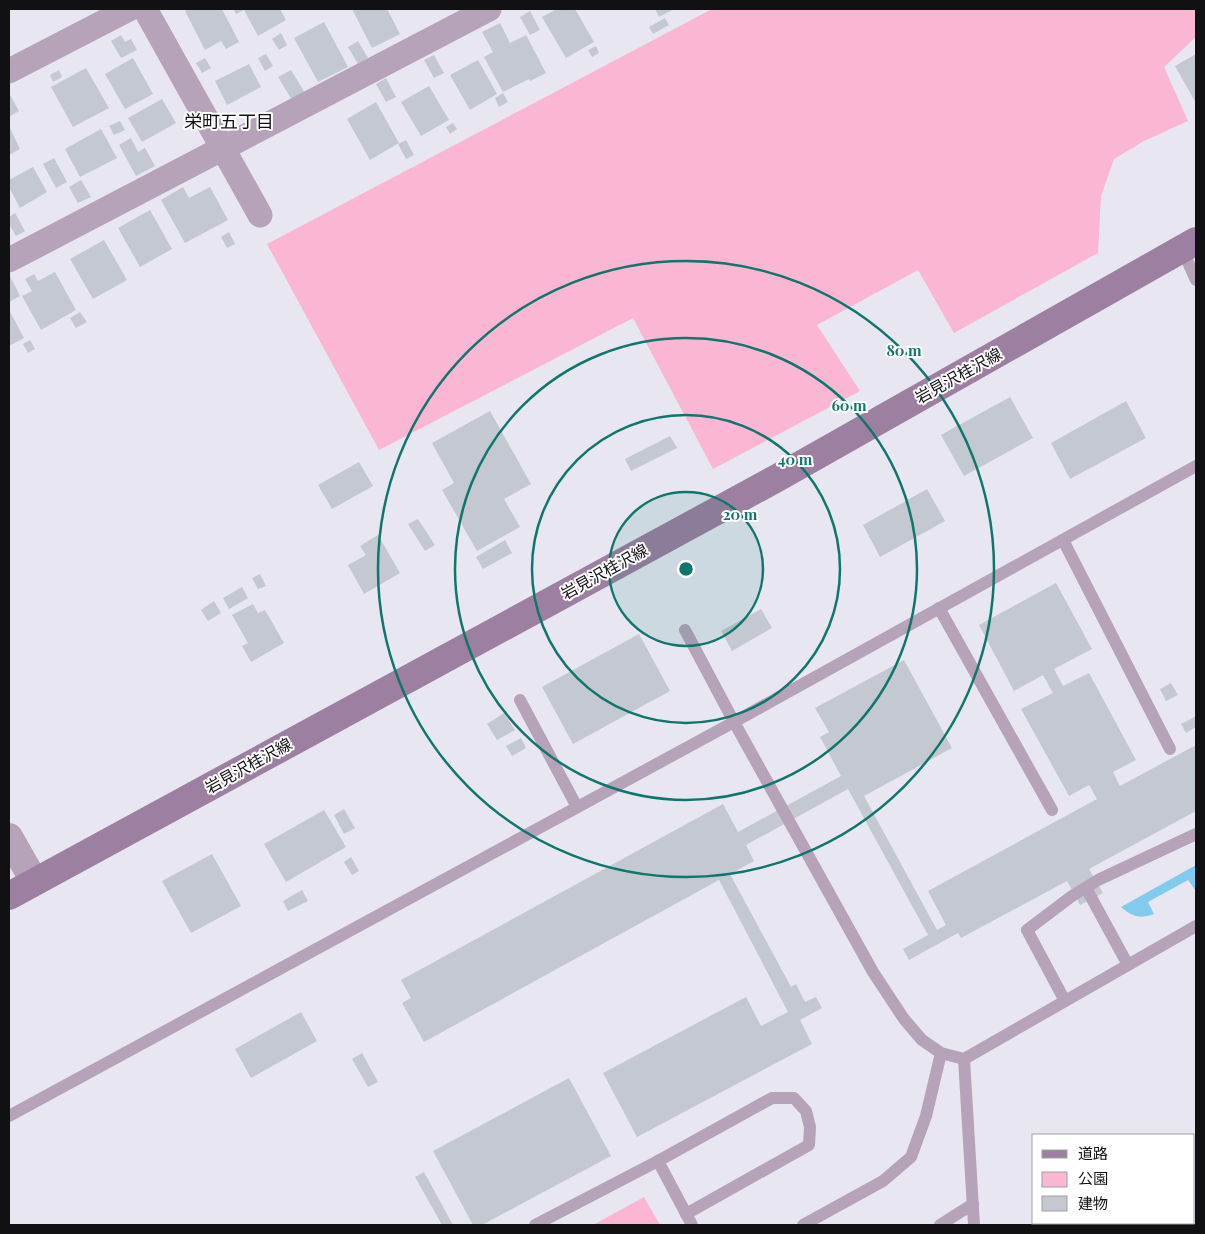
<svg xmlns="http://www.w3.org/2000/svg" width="1205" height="1234" font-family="'Playfair Display','Noto Sans JP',serif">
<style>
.green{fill:#fab6d2}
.water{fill:#80cbee}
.building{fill:#c3c8d1}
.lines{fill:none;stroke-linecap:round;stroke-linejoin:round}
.service{stroke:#b6a2b9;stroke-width:12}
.minor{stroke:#b6a2b9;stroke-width:25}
.tertiary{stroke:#b6a2b9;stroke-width:28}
.secondary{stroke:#9d7fa1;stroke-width:28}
.ring{fill:none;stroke:#0f766e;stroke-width:2.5}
.labels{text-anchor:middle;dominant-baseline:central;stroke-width:4;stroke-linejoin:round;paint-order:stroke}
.street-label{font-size:16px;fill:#111114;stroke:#fff}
.neighbourhood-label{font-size:18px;fill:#111114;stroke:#fff}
.centre{fill:#0f766e;stroke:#fff;stroke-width:2.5}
.ring-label{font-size:15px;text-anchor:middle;font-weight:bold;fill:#0f766e;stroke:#fff;stroke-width:4;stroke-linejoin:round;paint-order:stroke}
</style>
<rect width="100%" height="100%" fill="#e8e7f1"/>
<!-- green -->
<g class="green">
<polygon points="712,9 1196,9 1196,37 1164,67 1188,121 1144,141 1114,159 1101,196 1098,253 954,333 918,270 817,325 860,391 713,469 633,318 379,450 267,244"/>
<polygon points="644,1197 660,1225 593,1225"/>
</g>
<!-- water -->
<path class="water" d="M1196,865v26l-8,-11 -40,22 6,12c-15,5 -21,3 -33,-7z"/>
<!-- building -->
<g class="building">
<polygon points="189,9 222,9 239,42 226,49 221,41 205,50 185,11"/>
<polygon points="233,9 280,9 286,20 258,36 244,10 236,14"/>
<polygon points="352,9 387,9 400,34 372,48"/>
<polygon points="557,9 575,9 594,42 566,58 542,17"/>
<polygon points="655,9 674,9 659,17"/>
<polygon points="530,11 540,30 530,35 520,17"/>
<polygon points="665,18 669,25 653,34 649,27"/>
<polygon points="324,22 348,67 318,82 294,38"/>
<polygon points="500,23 510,43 526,35 546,73 530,81 529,79 503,92 484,57 493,52 482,32"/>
<polygon points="281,33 287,45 279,50 272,39"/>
<polygon points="121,35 125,42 131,39 137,50 121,58 111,41"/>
<polygon points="358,41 368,58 358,64 348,47"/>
<polygon points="596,46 599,53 592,57 588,50"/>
<polygon points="266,54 273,66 265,71 258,58"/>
<polygon points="1196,54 1196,103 1175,66"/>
<polygon points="434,55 444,73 434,78 424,60"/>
<polygon points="133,58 153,94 125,109 105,74"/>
<polygon points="205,58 211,68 202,73 196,63"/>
<polygon points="478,60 497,94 470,110 450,75"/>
<polygon points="249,64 261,87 227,105 215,81"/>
<polygon points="86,68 109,108 73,127 51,87"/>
<polygon points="59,70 62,77 53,82 50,75"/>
<polygon points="291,70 305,93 292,100 278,77"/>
<polygon points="386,78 396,97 386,102 376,84"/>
<polygon points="429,86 449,120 421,136 401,102"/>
<polygon points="9,93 19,111 9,117"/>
<polygon points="503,93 508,102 499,107 495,98"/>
<polygon points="162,99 176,123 142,142 128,118"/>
<polygon points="376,102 399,143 370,160 347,119"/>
<polygon points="120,121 125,130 114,135 109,126"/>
<polygon points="453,123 457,129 450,134 446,127"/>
<polygon points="9,126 20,149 9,155"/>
<polygon points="101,129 117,158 80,177 65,149"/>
<polygon points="131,138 138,152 145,148 155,166 136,176 119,145"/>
<polygon points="406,140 414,155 406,159 398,144"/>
<polygon points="54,158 67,182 56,188 43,164"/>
<polygon points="33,167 47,192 20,208 9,187 9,180"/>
<polygon points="81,180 91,197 78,203 69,187"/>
<polygon points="183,187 189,198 210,187 228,220 185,243 161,200"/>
<polygon points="150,210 172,249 140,267 118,228"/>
<polygon points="15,213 25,231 16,236 9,224 9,217"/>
<polygon points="229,232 235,244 227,248 221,237"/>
<polygon points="104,240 127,280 93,299 70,259"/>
<polygon points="55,272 76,310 41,330 22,296 32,291 25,279 34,274 38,281"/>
<polygon points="9,274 20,296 9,302"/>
<polygon points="9,310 24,338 9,346"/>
<polygon points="80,312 87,322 76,328 70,318"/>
<polygon points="30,340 35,349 28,353 23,344"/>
<polygon points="1010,397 1033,438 964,476 941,435"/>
<polygon points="1126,401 1146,438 1070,479 1051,443"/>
<polygon points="490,411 531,484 504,499 520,527 477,551 442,490 454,483 432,443"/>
<polygon points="670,436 677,448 631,471 625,459"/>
<polygon points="359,462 373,486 332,509 318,485"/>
<polygon points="927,489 945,521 880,557 863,525"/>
<polygon points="418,519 435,545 425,551 408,524"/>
<polygon points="378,535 400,573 364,594 348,565 366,555 360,546"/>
<polygon points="505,540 512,553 483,569 476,557"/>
<polygon points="260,574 266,586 258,589 252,578"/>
<polygon points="1056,583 1092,649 1054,669 1063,686 1089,673 1136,760 1113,772 1120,786 1196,745 1196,811 1089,869 1103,893 1080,905 1067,881 961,938 958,933 909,960 903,949 928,935 848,789 746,845 754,861 730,874 791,987 796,984 805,1002 816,997 822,1008 800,1020 812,1044 637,1137 603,1073 746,997 761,1026 788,1012 719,880 424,1042 402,1003 411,998 401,980 723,804 738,832 841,776 820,737 829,732 815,708 904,660 952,748 864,796 937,930 946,925 928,891 1097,799 1089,785 1069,796 1021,709 1053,693 1043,675 1014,691 979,625"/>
<polygon points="242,587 248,598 229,609 223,598"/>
<polygon points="214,601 221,613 208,621 201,610"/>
<polygon points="253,604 258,613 265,610 284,643 251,662 242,646 248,643 232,615"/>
<polygon points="761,609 772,628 732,651 721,631"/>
<polygon points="639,634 670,691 573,744 542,687"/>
<polygon points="1171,683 1178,695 1166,701 1160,689"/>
<polygon points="504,713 515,730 497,740 487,724"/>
<polygon points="1196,716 1196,727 1186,733 1181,724"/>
<polygon points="521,738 526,748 512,756 506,746"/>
<polygon points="344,809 355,828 344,834 334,815"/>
<polygon points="324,810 346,847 286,882 264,844"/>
<polygon points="212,854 241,906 191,933 162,881"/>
<polygon points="351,857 359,871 352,875 344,862"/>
<polygon points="302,890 308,901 288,911 283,901"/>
<polygon points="301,1012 317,1041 251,1078 235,1049"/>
<polygon points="362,1053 378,1082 368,1087 352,1059"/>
<polygon points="569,1078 611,1156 482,1225 473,1225 433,1151"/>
<polygon points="424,1172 453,1225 442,1225 415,1177"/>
</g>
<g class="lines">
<!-- service -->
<g class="service">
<polyline points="1182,249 1196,280"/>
<polyline points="1063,540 1170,749"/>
<polyline points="939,608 1052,810"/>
<polyline points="685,630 734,722 873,972 904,1019 922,1040 941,1053 964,1059 1196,926"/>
<polyline points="520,700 577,807"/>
<polyline points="1086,888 1128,965"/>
<polyline points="1065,1001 1027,930 1072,896 1098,880 1196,834"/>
<polyline points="964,1059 974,1225"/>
<polyline points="9,1116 734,722 1196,466"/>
<polyline points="658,1161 692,1225"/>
<polyline points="535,1225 658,1161 772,1098 794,1098 806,1111 810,1127 809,1145 686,1214"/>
<polyline points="803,1225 883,1181 911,1157 926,1116 941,1053"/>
<polyline points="940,1225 973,1204"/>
</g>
<!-- minor -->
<g class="minor">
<polyline points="145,9 260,215"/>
<polyline points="9,71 129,9"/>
<polyline points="9,260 489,9"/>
</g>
<!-- tertiary -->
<polyline class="tertiary" points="9,837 34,881"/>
<!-- secondary -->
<polyline class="secondary" points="9,896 779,477 1196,241"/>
</g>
<!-- distance rings -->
<circle cx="686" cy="569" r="77" fill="#0f766e" fill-opacity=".12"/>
<g class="ring">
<circle cx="686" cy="569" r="77"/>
<circle cx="686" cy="569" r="154"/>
<circle cx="686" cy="569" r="231"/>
<circle cx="686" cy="569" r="308"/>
</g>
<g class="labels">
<!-- street labels -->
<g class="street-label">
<text transform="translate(958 375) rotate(-29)">岩見沢桂沢線</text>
<text transform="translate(604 571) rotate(-29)">岩見沢桂沢線</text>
<text transform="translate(248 765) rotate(-29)">岩見沢桂沢線</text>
</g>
<!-- neighbourhood labels -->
<g class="neighbourhood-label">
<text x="229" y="121">栄町五丁目</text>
</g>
</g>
<circle cx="686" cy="569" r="8" class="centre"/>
<g class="ring-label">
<text x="904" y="356">80 m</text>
<text x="849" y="411">60 m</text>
<text x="795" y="465">40 m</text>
<text x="740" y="520">20 m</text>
</g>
<!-- border -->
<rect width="1205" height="1234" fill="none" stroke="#111114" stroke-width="20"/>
<!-- legend -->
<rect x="1032" y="1134" width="162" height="90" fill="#ffffff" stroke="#a0a0a1"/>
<rect x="1042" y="1150" width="25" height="8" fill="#9d7fa1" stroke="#a0a0a1"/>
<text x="1078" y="1159" font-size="15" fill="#111114">道路</text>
<rect x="1042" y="1172" width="25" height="15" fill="#fab6d2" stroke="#a0a0a1"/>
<text x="1078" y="1184" font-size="15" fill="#111114">公園</text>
<rect x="1042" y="1196" width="25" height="15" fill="#c3c8d1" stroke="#a0a0a1"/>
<text x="1078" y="1209" font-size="15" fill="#111114">建物</text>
</svg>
